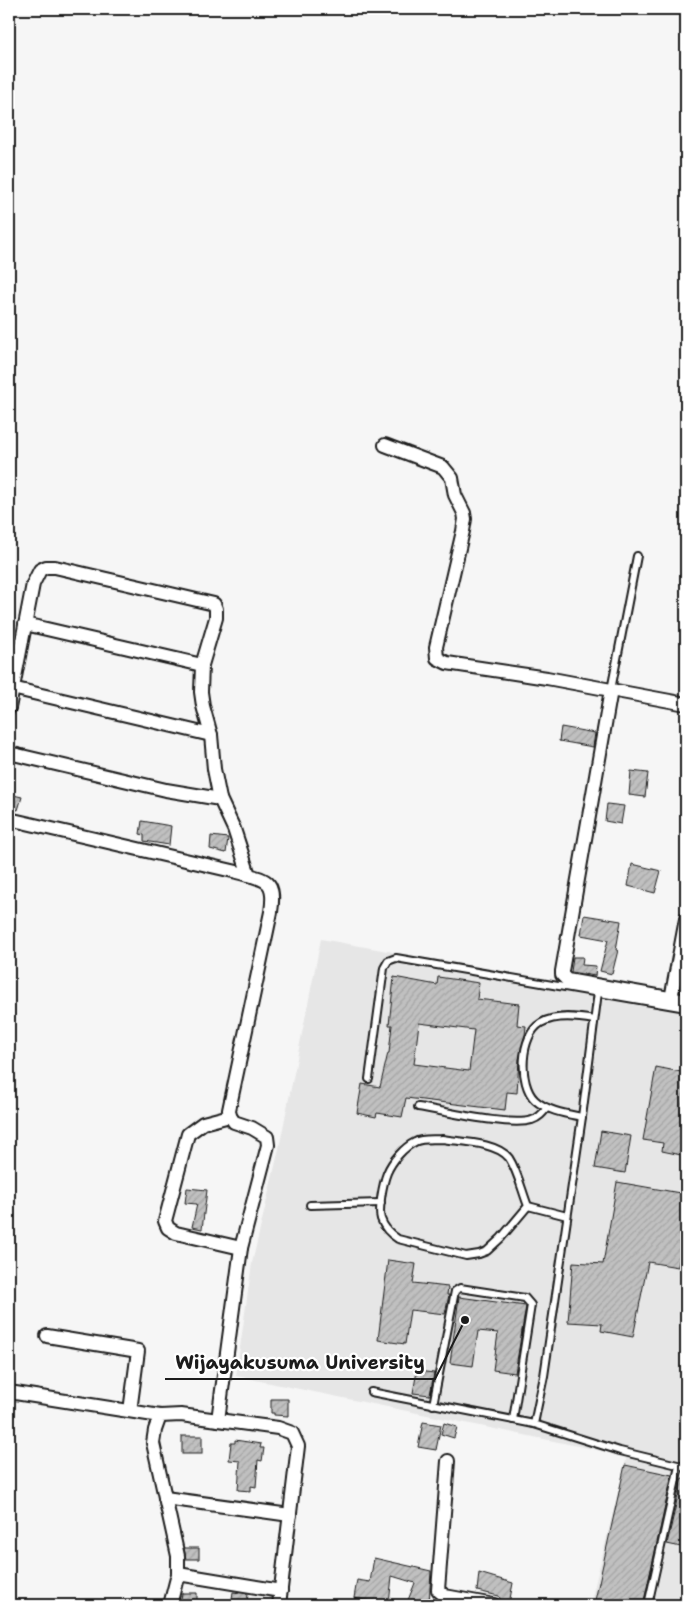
<svg xmlns="http://www.w3.org/2000/svg" width="695" height="1614" font-family="'Shantell Sans',sans-serif">
<style>
.built{fill:#e6e6e6}
.building{fill:url(#building-hatch);stroke:#1c1c1c;fill-rule:evenodd}
.lines{fill:none;stroke-linecap:round;stroke-linejoin:round}
.lane-casing{stroke:#1c1c1c;stroke-width:10}
.street-casing{stroke:#1c1c1c;stroke-width:16}
.lane{stroke:#fff;stroke-width:6}
.street{stroke:#fff;stroke-width:12}
.leader{fill:none;stroke:#1c1c1c;stroke-width:2}
.callout-dot{fill:#1c1c1c;stroke:#fff;stroke-width:2}
.callout-label{font-size:19px;text-anchor:middle;font-weight:bold;fill:#1c1c1c;stroke:#fff;stroke-width:4.5;stroke-linejoin:round;paint-order:stroke}
</style>
<defs>
<pattern id="building-hatch" width="6" height="6" patternUnits="userSpaceOnUse" patternTransform="scale(1.25)"><rect width="6" height="6" fill="#c0c0c0"/><path d="M-1 1l2-2M0 6l6-6M5 7l2-2" fill="none" stroke="#a4a4a4"/></pattern>
</defs>
<rect width="100%" height="100%" fill="#f6f6f6"/>
<filter id="ink" filterUnits="userSpaceOnUse"><feTurbulence type="fractalNoise" baseFrequency=".02" numOctaves="2"/><feDisplacementMap in="SourceGraphic" scale="10" xChannelSelector="R" yChannelSelector="G"/><feConvolveMatrix kernelMatrix="1 2 1 2 8 2 1 2 1" color-interpolation-filters="sRGB"/></filter>
<g filter="url(#ink)">
<!-- built -->
<polygon class="built" points="321,939 686,1005 686,1605 590,1605 627,1456 236,1376 252,1263 278,1153"/>
<!-- building -->
<g class="building">
<polygon points="561,727 595,733 593,747 559,741"/>
<polygon points="631,771 648,773 645,797 629,795"/>
<polygon points="9,794 22,797 18,810 9,808"/>
<polygon points="607,804 624,806 621,824 605,821"/>
<polygon points="142,821 171,826 169,845 144,841 144,835 140,834"/>
<polygon points="211,836 228,838 226,853 210,849"/>
<polygon points="632,864 661,871 655,893 628,886"/>
<polygon points="584,915 621,921 616,950 618,950 612,974 600,971 608,940 581,935"/>
<polygon points="573,957 583,957 582,965 596,966 595,976 571,972"/>
<path d="M394,977l43,8 1,-8 41,6 -2,16 42,5 -2,21 9,1 -1,9 -6,24 -2,34 -10,-1 -2,18 -99,-12 -4,19 -25,-4 -1,4 -19,-4 5,-29 18,3 8,-34h1l3,-28h-3zM419,1023l55,7 -5,41 -55,-7z"/>
<polygon points="656,1067 686,1073 686,1156 662,1151 663,1143 643,1140"/>
<polygon points="601,1131 631,1136 625,1173 595,1168"/>
<polygon points="617,1182 686,1194 686,1222 678,1267 648,1262 633,1337 601,1331 602,1324 568,1322 573,1262 603,1264"/>
<polygon points="187,1188 207,1190 202,1229 192,1227 197,1204 185,1203"/>
<polygon points="388,1260 416,1264 413,1283 448,1287 447,1295 449,1295 445,1314 410,1310 405,1344 378,1340"/>
<polygon points="459,1297 526,1306 515,1373 493,1370 498,1333 478,1331 473,1366 450,1363"/>
<polygon points="417,1371 434,1373 430,1395 413,1393"/>
<polygon points="271,1399 288,1399 288,1416 274,1415 274,1413 271,1413"/>
<polygon points="423,1422 441,1425 436,1450 418,1447"/>
<polygon points="444,1423 457,1427 454,1438 441,1434"/>
<rect x="182" y="1436" width="20" height="18"/>
<polygon points="235,1440 261,1444 260,1448 264,1448 262,1461 258,1460 256,1487 251,1486 251,1491 238,1490 240,1461 229,1460 231,1443 235,1443"/>
<polygon points="625,1465 672,1475 643,1605 594,1605"/>
<polygon points="682,1478 686,1479 686,1548 667,1544"/>
<polygon points="184,1548 199,1548 199,1559 186,1559"/>
<polygon points="374,1558 431,1571 429,1605 406,1605 415,1583 392,1576 389,1604 354,1598 357,1580 370,1582"/>
<polygon points="479,1573 513,1583 509,1604 502,1603 499,1596 477,1591"/>
<polygon points="233,1592 248,1594 247,1605 231,1605"/>
<polygon points="182,1593 197,1593 197,1605 180,1605"/>
</g>
<g class="lines">
<!-- lane casing -->
<g class="lane-casing">
<g id="lane">
<polyline points="611,690 637,556"/>
<polyline points="598,992 582,1117 544,1376 534,1424 620,1451 686,1467"/>
<polyline points="369,1079 384,968 388,961 396,958 686,1008"/>
<path d="M418,1107c26,4 92,20 114,13 7,-2 11,-7 15,-12"/>
<path d="M582,1117c-15,-3 -35,-6 -47,-17 -17,-16 -15,-65 6,-77 15,-9 37,-6 53,-3"/>
<path d="M442,1139c19,3 55,3 67,19 9,14 13,33 19,48l-27,32 -14,13 -8,3 -13,2 -68,-17c-8,-5 -14,-11 -17,-20 -3,-10 2,-36 6,-46 5,-12 17,-26 28,-31 7,-4 19,-2 27,-3z"/>
<polyline points="310,1205 381,1203"/>
<polyline points="528,1206 567,1216"/>
<polyline points="686,1250 686,1259"/>
<polyline points="371,1392 534,1424"/>
<polyline points="433,1405 455,1291 460,1288 525,1298 531,1305 513,1420"/>
<polyline points="648,1605 679,1466"/>
</g>
</g>
<!-- street casing -->
<g class="street-casing">
<g id="street">
<polyline points="385,445 443,467 452,478 455,495 464,513 465,519 463,531 436,647 437,658 447,663 547,678 611,690"/>
<polyline points="25,624 202,665"/>
<polyline points="12,688 211,735"/>
<polyline points="686,704 611,690 562,971 562,975 567,980 686,1001"/>
<polyline points="9,708 33,584 40,570 46,567 55,567 214,604 216,609 216,618 202,665 201,692 203,706 211,735 214,769 220,799 234,829 249,875"/>
<polyline points="9,753 166,790 220,799"/>
<path d="M9,819l228,53c29,8 39,6 34,40l-42,198 1,6 4,6 18,6 15,9 1,8 -27,103 -23,172"/>
<polyline points="671,999 686,919"/>
<polyline points="230,1116 203,1123 188,1134 165,1221 168,1228 176,1233 241,1248"/>
<polyline points="47,1336 138,1351 130,1411"/>
<polyline points="9,1392 160,1416"/>
<polyline points="448,1461 438,1590 445,1596 494,1605"/>
<polyline points="165,1498 290,1515"/>
<polyline points="178,1574 281,1591"/>
<polyline points="170,1605 178,1574 178,1556 153,1443 155,1430 160,1416 181,1415 278,1428 292,1433 298,1446 279,1605"/>
</g>
</g>
<!-- lane -->
<use href="#lane" class="lane"/>
<!-- street -->
<use href="#street" class="street"/>
</g>
</g>
<!-- callouts -->
<path class="leader" d="M465 1320L435 1379H165"/>
<circle class="callout-dot" cx="465" cy="1320" r="5"/>
<g class="callout-label">
<text x="300" y="1369">Wijayakusuma University</text>
</g>
<!-- margin -->
<rect width="695" height="1614" fill="none" stroke="#fff" stroke-width="30"/>
<rect x="15" y="15" width="665" height="1584" fill="none" stroke="#1c1c1c" stroke-width="2" filter="url(#ink)"/>
</svg>
